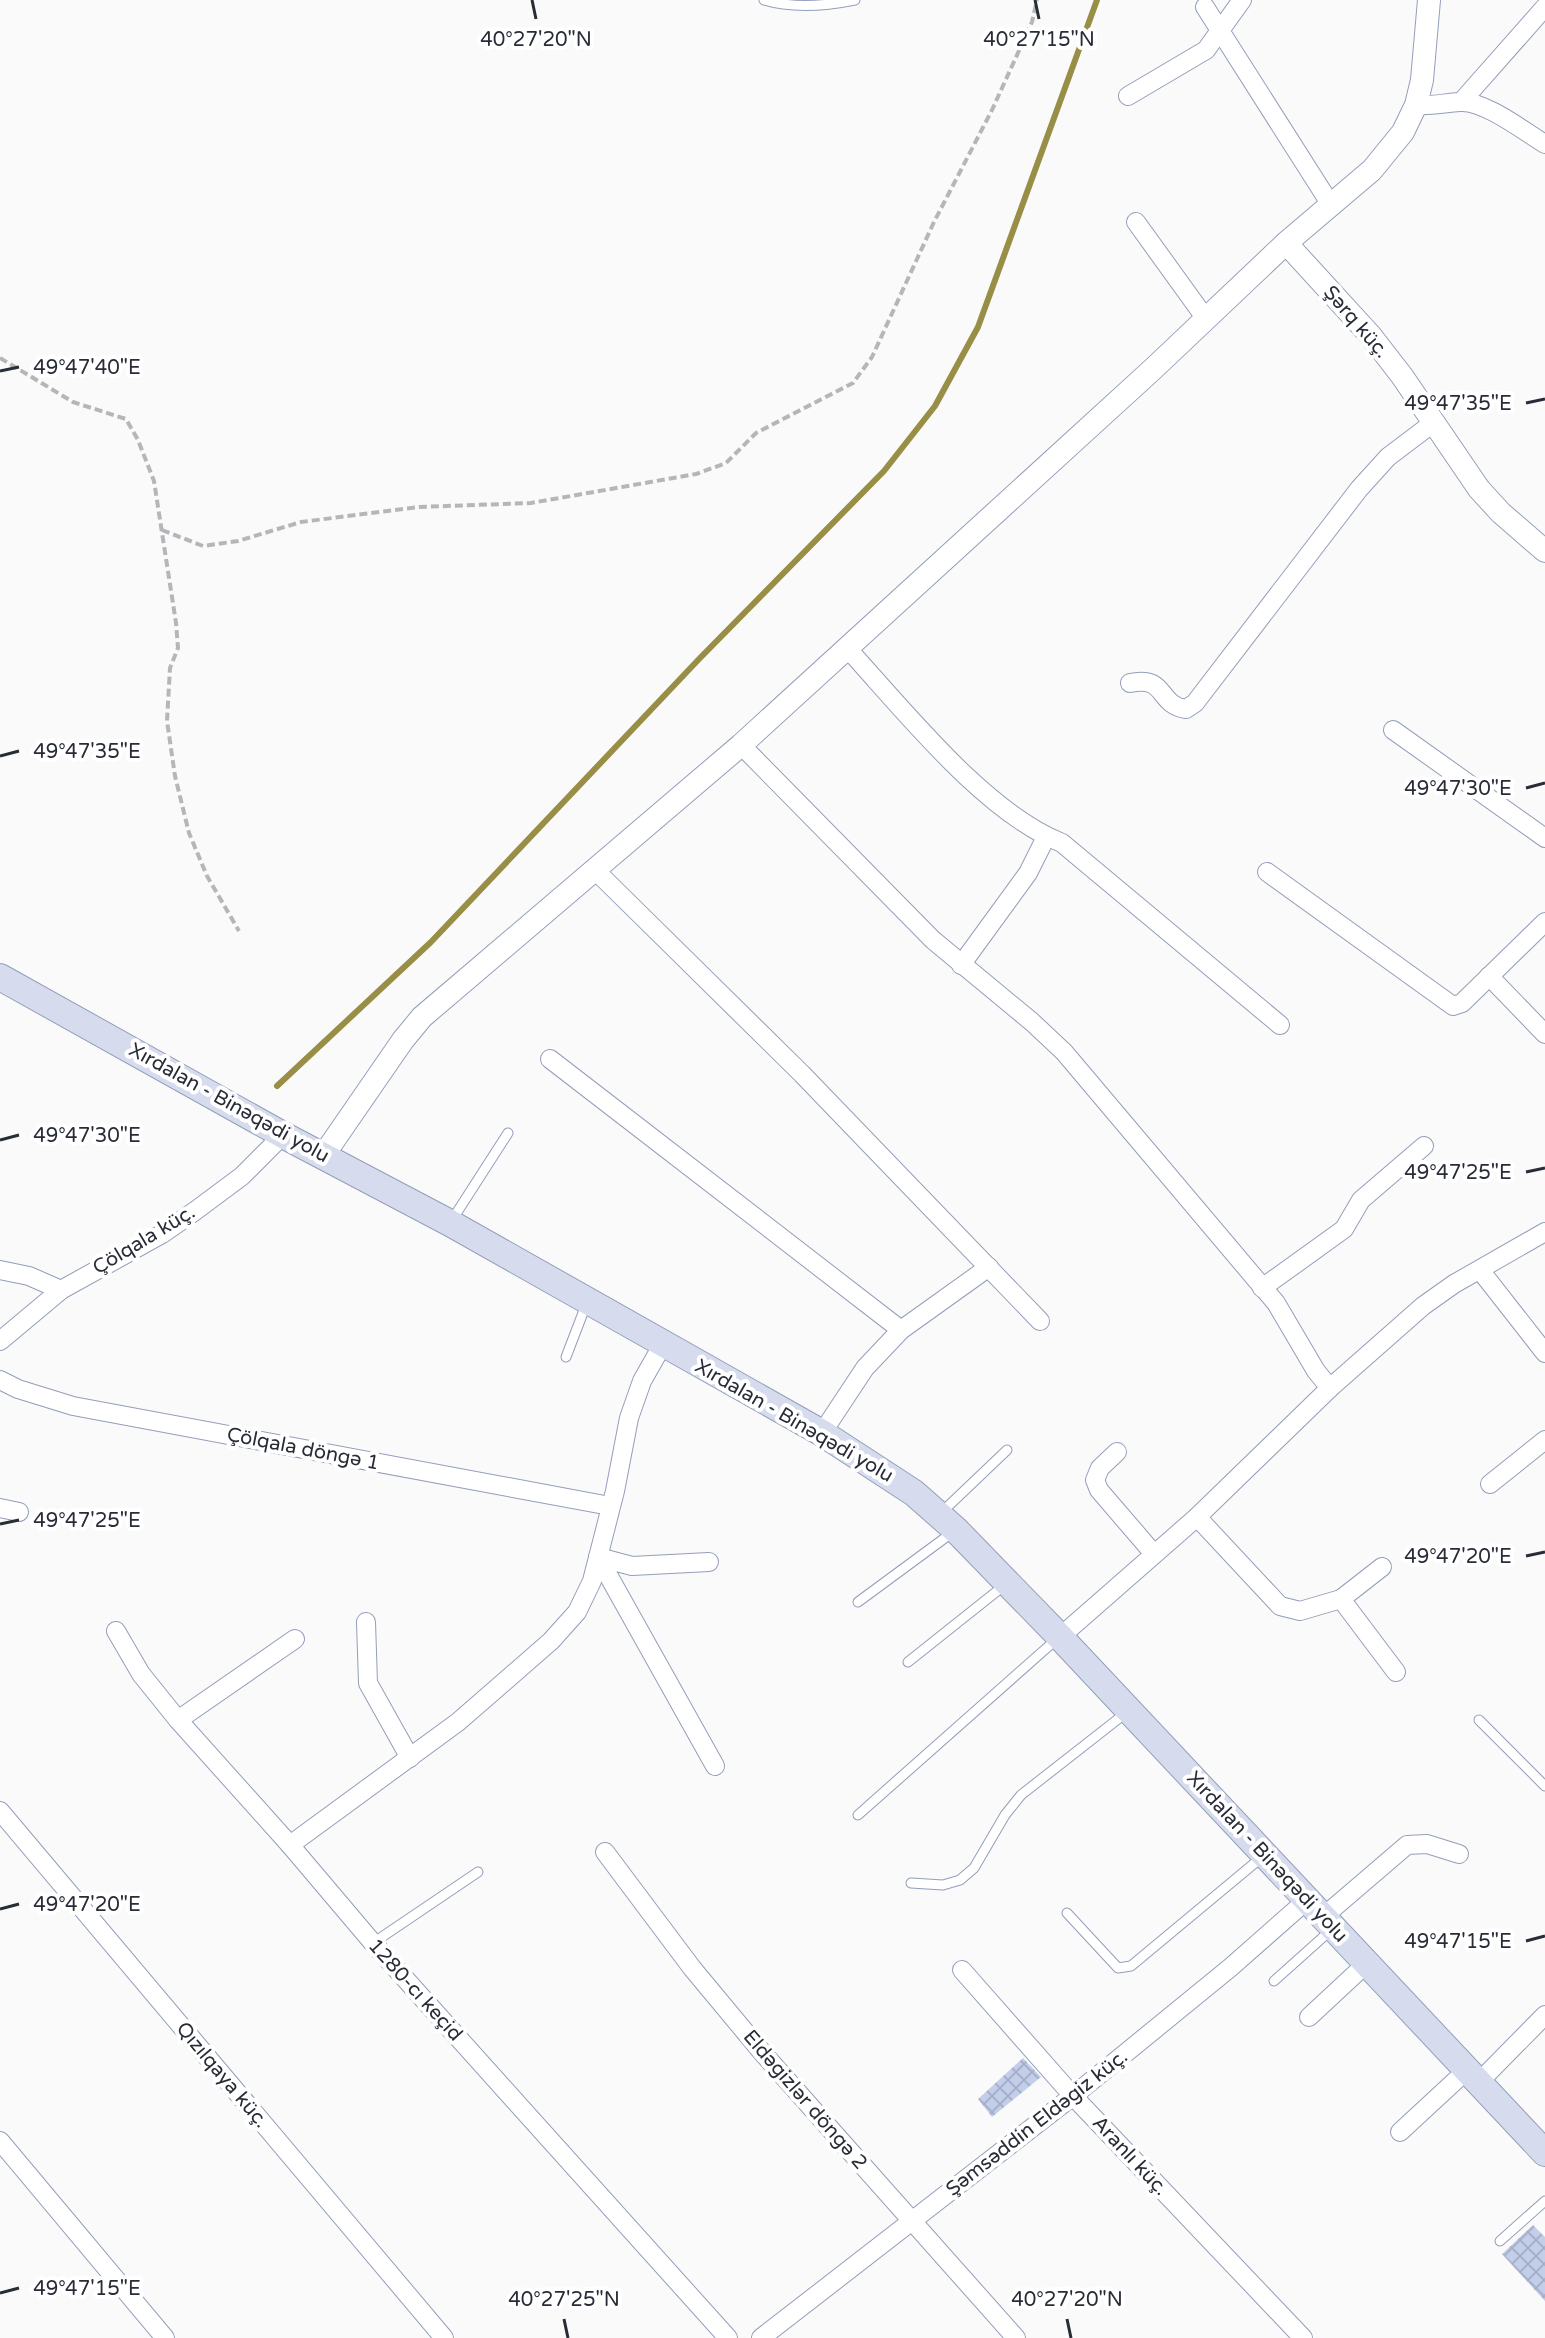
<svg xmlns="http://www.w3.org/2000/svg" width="1545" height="2338" font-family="'Varela Round',sans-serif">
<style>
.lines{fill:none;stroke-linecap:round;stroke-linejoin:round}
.stream{stroke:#988e45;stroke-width:6}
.building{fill:url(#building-cross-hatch)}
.service-casing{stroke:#939eb9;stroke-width:11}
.minor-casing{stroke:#939eb9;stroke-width:20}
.tertiary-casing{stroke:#939eb9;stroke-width:24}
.secondary-casing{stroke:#939eb9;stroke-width:28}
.path{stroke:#b5b6ba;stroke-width:4;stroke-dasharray:8 4;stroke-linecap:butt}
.service{stroke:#fff;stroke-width:9}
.minor{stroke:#fff;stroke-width:18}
.tertiary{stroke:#fff;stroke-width:22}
.secondary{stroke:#d6dcee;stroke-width:26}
.ticks{fill:none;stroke:#282c37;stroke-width:3}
.labels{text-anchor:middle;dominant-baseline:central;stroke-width:8;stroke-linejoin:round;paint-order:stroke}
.street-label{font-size:20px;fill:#282c37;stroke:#fff}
.ticks-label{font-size:20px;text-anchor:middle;fill:#282c37;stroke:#fff;stroke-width:8;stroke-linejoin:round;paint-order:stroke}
</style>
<defs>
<pattern id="building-cross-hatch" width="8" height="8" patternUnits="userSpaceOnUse" patternTransform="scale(2)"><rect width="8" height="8" fill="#c2ceea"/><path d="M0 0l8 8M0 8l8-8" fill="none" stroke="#a7b1c9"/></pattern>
</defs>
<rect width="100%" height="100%" fill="#fafafa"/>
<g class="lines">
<!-- stream -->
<polyline class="stream" points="277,1086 431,942 700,658 884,471 935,406 978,327 1097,0"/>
</g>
<!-- building -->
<g class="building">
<polygon points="1023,2058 1041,2077 992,2117 978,2099"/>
<polygon points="1533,2225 1545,2237 1545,2301 1502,2254"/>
</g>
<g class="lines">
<!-- service casing -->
<g class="service-casing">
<g id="service">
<path d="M764,0c30,9 61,6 91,0"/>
<polyline points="452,1220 508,1133"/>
<polyline points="566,1357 586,1305"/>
<polyline points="942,1512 1007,1450"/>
<polyline points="858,1602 953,1532"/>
<polyline points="908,1662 1006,1584"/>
<polyline points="1479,1720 1545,1786"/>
<polyline points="858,1815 1059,1637"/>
<polyline points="911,1883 943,1885 960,1880 974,1868 1005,1815 1021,1795 1127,1712"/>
<polyline points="1067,1913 1118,1968 1131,1966 1262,1857"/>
<polyline points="373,1943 478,1872"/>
<polyline points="1274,1981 1331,1930"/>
<polyline points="1500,2241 1545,2201"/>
</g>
</g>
<!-- minor casing -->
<g class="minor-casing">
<g id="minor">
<polyline points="1205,7 1331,205"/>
<polyline points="1128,96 1206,50 1242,0"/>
<polyline points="1462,101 1545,7"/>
<path d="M1416,105c16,1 28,-2 44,-3 24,-2 65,30 85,42"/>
<polyline points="1136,222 1206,319"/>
<path d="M847,648c56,61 138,165 215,195l218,182"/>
<path d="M1130,683c37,-8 27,22 56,26l9,-6 164,-214 29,-32 45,-34"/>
<polyline points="1393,730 1545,838"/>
<polyline points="741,745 933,940 1032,1022 1064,1052 1276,1303 1316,1371 1330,1388"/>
<polyline points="596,871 802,1074 1040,1321"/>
<polyline points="1267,872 1453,1006 1462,1003 1545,922"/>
<polyline points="961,965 1028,873 1046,837"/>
<polyline points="1489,976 1545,1034"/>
<polyline points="550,1059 901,1330"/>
<polyline points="0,1270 29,1276 61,1290"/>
<polyline points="1480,1270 1545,1353"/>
<polyline points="1262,1288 1344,1229 1361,1200 1424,1146"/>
<polyline points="0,1341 61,1290 162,1234 195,1211 242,1176 283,1135"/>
<polyline points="0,1380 18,1389 73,1406 610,1506"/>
<polyline points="822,1433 865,1368 901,1330 989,1267"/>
<polyline points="1117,1452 1100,1468 1095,1480 1099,1490 1154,1554"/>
<polyline points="1490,1484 1545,1440"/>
<polyline points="0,1508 19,1512"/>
<polyline points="1197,1517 1280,1606 1300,1611 1341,1599 1396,1672"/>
<polyline points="709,1562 632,1566 598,1557 715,1766"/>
<polyline points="1341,1599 1382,1567"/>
<polyline points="366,1622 368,1683 410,1758"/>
<polyline points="116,1631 141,1674 178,1720 290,1845 373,1943 728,2338"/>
<polyline points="1060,1637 1197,1517 1330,1388 1423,1306 1454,1284 1545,1232"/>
<polyline points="178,1720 295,1639"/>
<polyline points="0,1811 444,2338"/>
<polyline points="290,1845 458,1722 551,1641 577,1612 592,1581 615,1491 629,1418 642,1381 663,1344"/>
<polyline points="605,1852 692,1968 761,2051 1016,2338"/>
<polyline points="1323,1917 1407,1845 1427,1844 1459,1854"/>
<polyline points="962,1970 1073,2096 1303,2338"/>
<polyline points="1309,2017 1367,1963"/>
<polyline points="1479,2082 1545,2015"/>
<polyline points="1400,2132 1467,2070"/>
<polyline points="0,2141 165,2338"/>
<polyline points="761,2338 1073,2096 1231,1967 1307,1900"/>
</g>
</g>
<!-- tertiary casing -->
<g class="tertiary-casing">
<g id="tertiary">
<polyline points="1286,243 1371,336 1402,376 1479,489 1501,513 1545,551"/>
<polyline points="323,1156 403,1040 422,1017 741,745 1153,369 1286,243 1372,170 1403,132 1416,105 1422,80 1429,0"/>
</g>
</g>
<!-- secondary casing -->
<g class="secondary-casing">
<polyline id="secondary" points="0,977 283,1135 450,1223 822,1433 914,1493 956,1530 1060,1637 1545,2153"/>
</g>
<!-- path -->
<g class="path">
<polyline points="0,358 73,402 126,419 138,440 154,481 176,623 178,648 170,668 167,721 175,776 189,833 207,876 239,931"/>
<polyline points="162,530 203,546 238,541 301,522 419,507 531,503 696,474 726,463 756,433 853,383 872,357 934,222 992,110 1032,22 1037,0"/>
</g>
<!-- service -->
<use href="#service" class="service"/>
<!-- minor -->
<use href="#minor" class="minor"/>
<!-- tertiary -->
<use href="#tertiary" class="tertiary"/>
<!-- secondary -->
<use href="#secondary" class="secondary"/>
</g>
<!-- ticks -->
<path class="ticks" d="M532,0l4,19M1035,0l4,19M0,371l19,-4M1526,403l19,-4M0,756l19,-5M1526,788l19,-5M0,1140l19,-5M1526,1172l19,-4M0,1524l19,-4M1526,1556l19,-4M0,1909l19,-5M1526,1941l19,-5M0,2293l19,-5M564,2319l4,19M1067,2319l4,19"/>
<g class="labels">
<!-- street labels -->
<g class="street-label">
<text transform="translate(1356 322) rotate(49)">Şərq küç.</text>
<text transform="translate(229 1103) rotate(29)">Xırdalan - Binəqədi yolu</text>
<text transform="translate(144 1240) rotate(-31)">Çölqala küç.</text>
<text transform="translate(794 1421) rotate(30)">Xırdalan - Binəqədi yolu</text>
<text transform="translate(303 1449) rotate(11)">Çölqala döngə 1</text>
<text transform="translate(1267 1857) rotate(47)">Xırdalan - Binəqədi yolu</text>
<text transform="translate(415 1990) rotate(48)">1280-cı keçid</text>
<text transform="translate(222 2075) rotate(50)">Qızılqaya küç.</text>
<text transform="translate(805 2100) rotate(49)">Eldəgizlər döngə 2</text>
<text transform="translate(1037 2123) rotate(-38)">Şəmsəddin Eldəgiz küç.</text>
<text transform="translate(1130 2156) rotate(47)">Aranlı küç.</text>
</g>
</g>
<g class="ticks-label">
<text x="536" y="46">40°27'20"N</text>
<text x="1039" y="46">40°27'15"N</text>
<text x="87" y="374">49°47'40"E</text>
<text x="1458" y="410">49°47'35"E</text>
<text x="87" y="758">49°47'35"E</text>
<text x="1458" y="795">49°47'30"E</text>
<text x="87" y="1142">49°47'30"E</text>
<text x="1458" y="1179">49°47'25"E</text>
<text x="87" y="1527">49°47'25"E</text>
<text x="1458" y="1563">49°47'20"E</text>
<text x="87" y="1911">49°47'20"E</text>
<text x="1458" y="1948">49°47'15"E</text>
<text x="87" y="2295">49°47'15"E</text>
<text x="564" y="2306">40°27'25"N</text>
<text x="1067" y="2306">40°27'20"N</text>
</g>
</svg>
